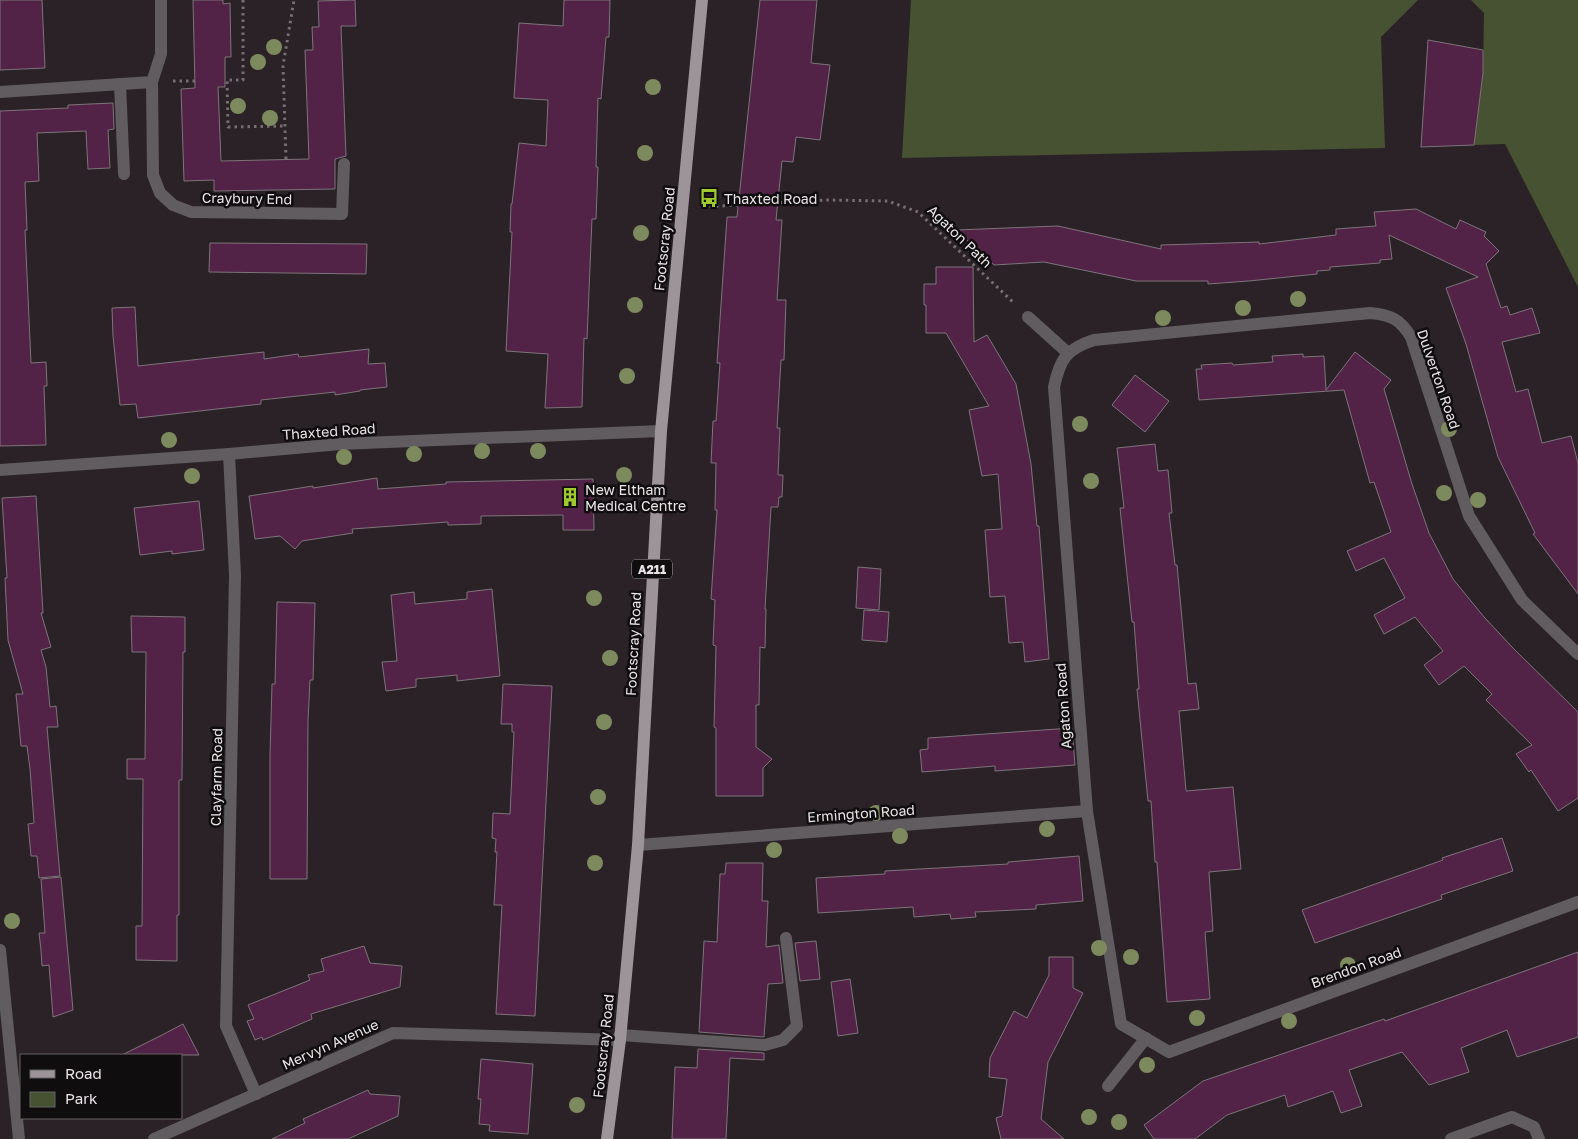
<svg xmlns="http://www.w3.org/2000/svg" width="1578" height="1139" font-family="'Golos Text',sans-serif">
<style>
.green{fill:#465231}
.building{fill:#532347;stroke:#7d747a}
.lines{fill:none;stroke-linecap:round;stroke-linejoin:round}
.path{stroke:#756e73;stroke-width:3;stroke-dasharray:2.5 4;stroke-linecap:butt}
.lane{stroke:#605c5f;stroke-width:12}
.street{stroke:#605c5f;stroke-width:12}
.primary{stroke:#9c9499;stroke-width:12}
.tree{fill:#7d8a5d}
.labels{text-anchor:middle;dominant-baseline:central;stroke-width:5;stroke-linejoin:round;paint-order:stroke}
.shield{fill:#100d0f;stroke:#a8a4a6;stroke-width:1}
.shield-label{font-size:12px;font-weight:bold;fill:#e9e4e7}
.street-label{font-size:14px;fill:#e9e4e7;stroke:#100d0f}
.poi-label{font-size:14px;fill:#e9e4e7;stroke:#100d0f;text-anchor:start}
</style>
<rect width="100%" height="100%" fill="#2a2227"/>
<!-- green -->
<g class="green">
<polygon points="911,0 1418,0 1381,37 1385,148 902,158"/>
<polygon points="1471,0 1578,0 1578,287 1505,144 1474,145 1483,73 1484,13"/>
</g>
<!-- building -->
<g class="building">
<polygon points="0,0 42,0 45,68 0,70"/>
<polygon points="193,0 223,0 223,4 230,3 231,57 225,57 225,87 218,87 221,161 309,159 305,50 313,50 312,27 319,27 318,1 355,0 356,26 341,26 346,156 335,159 335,189 214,191 214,180 184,181 181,89 195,88"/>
<polygon points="564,0 610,0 609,37 606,37 601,99 598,98 596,167 598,167 596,219 592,219 587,339 584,338 582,407 545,408 548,354 506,351 512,232 510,232 511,204 512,204 519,143 546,146 548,100 514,98 519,23 563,26"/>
<polygon points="760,0 817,0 811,63 830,65 820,140 796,137 793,162 782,161 776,220 782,220 777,300 786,300 784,360 781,360 777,428 780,428 778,475 783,475 782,497 779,497 778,507 771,507 765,609 766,609 765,648 760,647 759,705 756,705 756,747 772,759 763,768 763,796 716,796 716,728 714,727 716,646 713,645 715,600 711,599 717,510 715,510 716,463 711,463 713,421 716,421 720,363 717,363 727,217 737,217"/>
<polygon points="1428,40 1483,50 1483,73 1474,145 1421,147"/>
<polygon points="113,103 114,129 108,130 110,168 88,169 86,131 37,133 39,181 25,182 27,230 25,230 31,363 46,362 47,386 44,386 46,445 0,446 0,111 68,108 68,105"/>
<polygon points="1416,209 1456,229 1460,220 1486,232 1484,236 1499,251 1486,264 1501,308 1507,306 1510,315 1532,308 1540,333 1502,342 1516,392 1528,389 1542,443 1571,436 1578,463 1578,594 1533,534 1535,533 1498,457 1466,344 1446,288 1478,277 1389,235 1392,259 1380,260 1380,263 1330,267 1330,270 1317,271 1317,274 1249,281 1208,284 1208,281 1136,281 1044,262 994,265 956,230 1058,226 1161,249 1161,245 1259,242 1259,244 1336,235 1336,229 1376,226 1374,212"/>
<polygon points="210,243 367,244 366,274 209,272"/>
<polygon points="936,267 973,267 974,342 987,335 1016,384 1031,464 1037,526 1039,526 1049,659 1025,662 1023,642 1009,643 1005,596 990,597 985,530 1002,529 998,474 982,476 969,410 989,406 946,333 926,333 926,305 924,305 924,284 936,284"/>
<polygon points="135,307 138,366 264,352 264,359 298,354 299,357 369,349 368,364 385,363 387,387 360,390 360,391 335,395 335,392 261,400 261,404 138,418 136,404 120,405 113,336 112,308"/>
<polygon points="1355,352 1391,380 1384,389 1412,484 1429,533 1453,579 1484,617 1513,648 1578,712 1578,798 1558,811 1531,770 1529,772 1516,754 1532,745 1486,700 1492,694 1464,666 1439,685 1424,665 1443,651 1415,617 1384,634 1374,615 1405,598 1384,558 1356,571 1347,551 1391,532 1374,482 1370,483 1344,390 1199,400 1196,369 1202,369 1201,365 1232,363 1233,365 1273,362 1272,356 1303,354 1303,357 1324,356 1326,390"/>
<polygon points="1135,375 1169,401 1145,432 1112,405"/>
<polygon points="1155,444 1158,471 1168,470 1172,513 1169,513 1175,565 1177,565 1188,684 1196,683 1199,709 1179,711 1186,791 1233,787 1241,869 1209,872 1213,931 1205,932 1210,999 1167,1002 1157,862 1155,862 1151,801 1148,801 1137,689 1139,689 1134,622 1132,622 1120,508 1124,508 1117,448"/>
<polygon points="377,478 378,489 446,484 446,482 593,479 594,530 563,530 563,515 481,516 481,524 448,525 448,522 352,529 353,533 302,541 295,549 280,536 255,539 249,496 313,486 313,488"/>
<polygon points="36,496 43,613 41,613 51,647 41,650 46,667 50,707 56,706 58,727 47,727 60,876 39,878 37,856 31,856 28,824 34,823 30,769 27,746 21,746 16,694 23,694 8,640 5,578 7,578 2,498"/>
<polygon points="199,501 204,550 172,554 172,551 140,555 134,508"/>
<polygon points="858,567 881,569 879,610 856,608"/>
<polygon points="492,589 500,676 457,681 457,675 416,679 416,687 386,691 382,662 397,661 391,595 414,592 415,604 467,599 467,592"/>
<polygon points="277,602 315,603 313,680 310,680 308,721 307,879 270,879 270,755 272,684 275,684"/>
<polygon points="864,610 889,612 887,642 862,640"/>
<polygon points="131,616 185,617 185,652 183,652 182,780 179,780 179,915 177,915 177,961 136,960 136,926 142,926 143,779 127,779 127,759 145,759 146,652 132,652"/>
<polygon points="503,684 552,686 535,1016 496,1014 502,905 494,905 497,852 495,852 496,839 492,838 493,813 510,814 514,732 512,732 512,724 501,724"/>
<polygon points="1072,728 1075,765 995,771 995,766 922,772 920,750 928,749 928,738"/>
<polygon points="1502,838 1513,871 1441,895 1442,899 1315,943 1302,910 1443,860 1442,858"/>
<polygon points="1079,856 1083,901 1036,905 1036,909 975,912 976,917 951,919 950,914 914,917 913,907 818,913 816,878 885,874 885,871 1008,864 1008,862"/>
<polygon points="726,863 763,863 762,901 768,901 766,947 779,945 783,983 768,984 764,1037 699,1032 704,941 717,942 720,874 725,874"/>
<polygon points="61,877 73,1010 53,1017 49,965 42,966 41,950 39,933 45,933 41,879"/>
<polygon points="816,941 820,979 800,981 795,943"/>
<polygon points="364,946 370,963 402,966 400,987 311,1014 312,1019 263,1040 262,1037 255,1040 247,1021 254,1019 248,1005 310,980 308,975 324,971 321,959"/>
<polygon points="1578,952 1578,1037 1517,1057 1507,1030 1461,1048 1469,1072 1429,1085 1402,1052 1349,1070 1362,1106 1341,1113 1333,1091 1288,1107 1285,1095 1227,1115 1195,1139 1154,1139 1144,1125 1203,1081 1384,1019 1385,1021"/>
<polygon points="1049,957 1073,957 1073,988 1083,993 1048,1062 1041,1119 1064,1139 1001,1139 996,1118 1002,1116 1007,1079 989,1077 990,1058 1014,1011 1027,1018 1049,975"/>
<polygon points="850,979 858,1033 838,1036 831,982"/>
<polygon points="183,1024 199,1055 122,1055 162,1035"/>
<polygon points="698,1049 764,1053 764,1060 730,1058 726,1139 672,1139 675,1067 697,1068"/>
<polygon points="481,1059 533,1064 528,1134 489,1131 490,1125 479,1124 481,1099 478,1099"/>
<polygon points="368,1090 370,1094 400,1096 398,1116 348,1139 272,1139 305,1123 303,1119"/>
</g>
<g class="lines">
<!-- path -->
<g class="path">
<polyline points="243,0 243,80 227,80 228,127 285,126"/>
<polyline points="173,81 195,81"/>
<polyline points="286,159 283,66 294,0"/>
<polyline points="703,207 825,200 888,201 918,212 1015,304"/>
</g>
<!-- lane -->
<g class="lane">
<polyline points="120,84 124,174"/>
<polyline points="620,1035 765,1045 783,1040 797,1026 786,938"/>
</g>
<!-- street -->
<g class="street">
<polyline points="161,0 161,54 152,82 153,175 160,193 173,205 191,212 342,214 344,164"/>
<polyline points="0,92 152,82"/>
<polyline points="1028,317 1068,353"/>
<polyline points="229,454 235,575 226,1026 256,1094"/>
<polyline points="0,470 229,454 340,444 661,431"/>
<path d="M1578,654l-56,-54 -53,-84 -58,-179c-11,-18 -20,-22 -41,-24l-276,27c-28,9 -34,19 -40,47l33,424 34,213 48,28 409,-150"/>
<polyline points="638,845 1087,811"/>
<polyline points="0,950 19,1139"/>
<polyline points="1108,1086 1146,1038"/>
<polyline points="154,1139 393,1033 620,1040"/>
<polyline points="1451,1139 1512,1117 1534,1127 1539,1139"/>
</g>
<!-- primary -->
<polyline class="primary" points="607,1139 620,1040 638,845 661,431 702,0"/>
</g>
<!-- trees -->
<g class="tree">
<circle cx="274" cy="47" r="8"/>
<circle cx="258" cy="62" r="8"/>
<circle cx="653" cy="87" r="8"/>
<circle cx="238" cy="106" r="8"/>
<circle cx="270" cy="118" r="8"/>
<circle cx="645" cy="153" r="8"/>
<circle cx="641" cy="233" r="8"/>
<circle cx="1298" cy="299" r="8"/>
<circle cx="635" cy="305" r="8"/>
<circle cx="1243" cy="308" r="8"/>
<circle cx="1163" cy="318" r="8"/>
<circle cx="627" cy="376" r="8"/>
<circle cx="1080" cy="424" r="8"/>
<circle cx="1449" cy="429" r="8"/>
<circle cx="169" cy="440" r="8"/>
<circle cx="482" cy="451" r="8"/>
<circle cx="538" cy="451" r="8"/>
<circle cx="414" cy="454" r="8"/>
<circle cx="344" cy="457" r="8"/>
<circle cx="624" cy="475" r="8"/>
<circle cx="192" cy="476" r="8"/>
<circle cx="1091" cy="481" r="8"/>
<circle cx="1444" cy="493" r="8"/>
<circle cx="1478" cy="500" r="8"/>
<circle cx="594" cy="598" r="8"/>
<circle cx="610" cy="658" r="8"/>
<circle cx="604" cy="722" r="8"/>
<circle cx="598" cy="797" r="8"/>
<circle cx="876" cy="813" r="8"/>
<circle cx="1047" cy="829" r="8"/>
<circle cx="900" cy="836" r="8"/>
<circle cx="774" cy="850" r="8"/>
<circle cx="595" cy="863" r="8"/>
<circle cx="12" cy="921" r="8"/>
<circle cx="1099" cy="948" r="8"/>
<circle cx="1131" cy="957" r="8"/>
<circle cx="1348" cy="965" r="8"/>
<circle cx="1197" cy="1018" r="8"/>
<circle cx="1289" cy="1021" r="8"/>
<circle cx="1147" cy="1065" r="8"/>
<circle cx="577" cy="1105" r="8"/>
<circle cx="1089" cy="1117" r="8"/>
<circle cx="1119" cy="1122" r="8"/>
</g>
<!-- icons -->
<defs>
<g id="bus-bare" transform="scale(1.5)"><path d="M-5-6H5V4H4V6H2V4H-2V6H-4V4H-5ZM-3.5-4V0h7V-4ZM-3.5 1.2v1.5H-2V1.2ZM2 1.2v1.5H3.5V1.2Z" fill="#9eca2f" stroke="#100d0f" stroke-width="2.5" paint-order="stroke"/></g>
<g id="building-bare" transform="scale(1.5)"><path d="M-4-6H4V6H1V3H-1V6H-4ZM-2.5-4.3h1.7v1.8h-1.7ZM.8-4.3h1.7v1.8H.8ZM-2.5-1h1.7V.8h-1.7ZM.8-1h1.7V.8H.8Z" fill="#9eca2f" stroke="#100d0f" stroke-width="2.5" paint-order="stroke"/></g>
</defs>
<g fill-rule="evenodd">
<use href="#bus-bare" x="709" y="198"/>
<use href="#building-bare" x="570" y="497"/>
</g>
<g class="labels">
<!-- shield labels -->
<rect class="shield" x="632" y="559.5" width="40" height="19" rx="4"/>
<g class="shield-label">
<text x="652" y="569">A211</text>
</g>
<!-- street labels -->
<g class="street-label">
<text transform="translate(247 198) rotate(1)">Craybury End</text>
<text transform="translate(960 236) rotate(44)">Agaton Path</text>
<text transform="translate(664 239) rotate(-84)">Footscray Road</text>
<text transform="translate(1439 379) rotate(71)">Dulverton Road</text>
<text transform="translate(329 431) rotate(-4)">Thaxted Road</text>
<text transform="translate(633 644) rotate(-87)">Footscray Road</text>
<text transform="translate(1063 706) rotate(-94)">Agaton Road</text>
<text transform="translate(216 777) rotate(-89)">Clayfarm Road</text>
<text transform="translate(861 813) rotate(-4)">Ermington Road</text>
<text transform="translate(1356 967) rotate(-20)">Brendon Road</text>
<text transform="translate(330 1044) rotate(-24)">Mervyn Avenue</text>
<text transform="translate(603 1046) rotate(-84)">Footscray Road</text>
</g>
<!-- poi labels -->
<g class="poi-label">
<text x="724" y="198">Thaxted Road</text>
<text x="585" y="489">New Eltham<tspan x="585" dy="16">Medical Centre</tspan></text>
</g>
</g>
<!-- legend -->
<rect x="20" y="1054" width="162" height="65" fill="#100d0f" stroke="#676365"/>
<rect x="30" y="1070" width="25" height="8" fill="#9c9499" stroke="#676365"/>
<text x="65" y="1079" font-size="15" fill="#e9e4e7">Road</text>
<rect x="30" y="1092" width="25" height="15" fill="#465231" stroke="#676365"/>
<text x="65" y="1104" font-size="15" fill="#e9e4e7">Park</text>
</svg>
